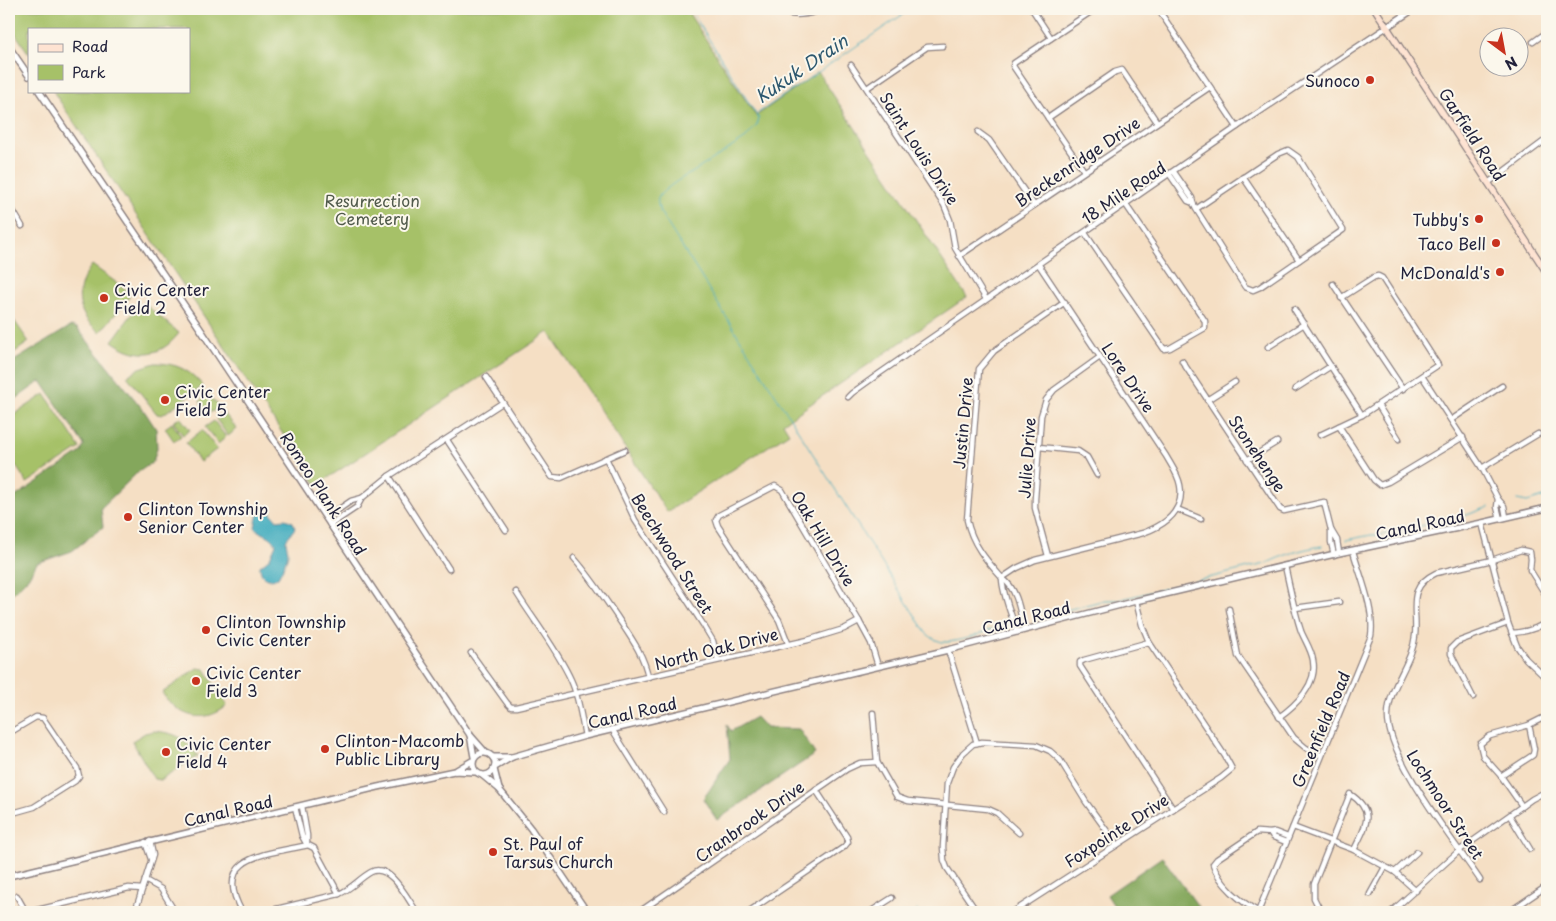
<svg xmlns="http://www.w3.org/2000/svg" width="1556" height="921" font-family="'Playpen Sans',sans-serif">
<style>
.green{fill:#a6c168;stroke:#647252}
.forest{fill:#84a75c;stroke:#53644c}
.water{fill:#3eaabd;stroke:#30667c}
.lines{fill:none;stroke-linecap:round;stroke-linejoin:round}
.stream{stroke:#3eaabd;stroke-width:1}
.minor-casing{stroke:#8c8080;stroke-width:7}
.tertiary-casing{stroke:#8c8080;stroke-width:8}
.secondary-casing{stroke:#8c8080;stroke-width:8}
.minor{stroke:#fff;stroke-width:4.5}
.tertiary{stroke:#fff;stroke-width:5}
.secondary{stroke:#fee3d2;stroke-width:5.5}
.poi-dot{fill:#c8321e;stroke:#fbf7ec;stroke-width:2}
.labels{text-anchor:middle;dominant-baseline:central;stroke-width:4;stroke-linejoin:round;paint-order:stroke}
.poi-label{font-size:16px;fill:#22223b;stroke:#fbf7ec;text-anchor:start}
.street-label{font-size:16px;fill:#22223b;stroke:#fbf7ec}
.park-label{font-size:16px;fill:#505a4b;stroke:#fbf7ec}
.water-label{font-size:18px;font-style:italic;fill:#2d586f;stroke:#fbf7ec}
</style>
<rect width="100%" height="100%" fill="#fbf7ec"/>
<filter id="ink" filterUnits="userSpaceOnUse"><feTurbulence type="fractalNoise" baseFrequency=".02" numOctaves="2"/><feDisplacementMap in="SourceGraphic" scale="10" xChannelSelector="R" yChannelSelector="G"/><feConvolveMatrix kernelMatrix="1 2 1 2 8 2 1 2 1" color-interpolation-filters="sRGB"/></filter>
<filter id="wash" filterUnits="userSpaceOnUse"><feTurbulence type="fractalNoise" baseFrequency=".0096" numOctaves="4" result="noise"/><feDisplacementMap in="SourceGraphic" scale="20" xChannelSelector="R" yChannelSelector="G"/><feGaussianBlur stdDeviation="1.12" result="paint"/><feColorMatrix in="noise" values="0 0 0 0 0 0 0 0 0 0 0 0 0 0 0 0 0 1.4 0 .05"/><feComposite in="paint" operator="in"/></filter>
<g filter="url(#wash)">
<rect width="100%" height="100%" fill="#f5dfc4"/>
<!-- green -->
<g class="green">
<polygon points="9,9 686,9 756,116 818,72 967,297 783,423 789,433 667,512 549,332 317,485 53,91 189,91 189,29 29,29 29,54 9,24"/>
<path d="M92,265l36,26 1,7 -29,34c-26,-18 -26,-44 -8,-67z"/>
<path d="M145,304l34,29c-19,26 -44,25 -67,8l26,-35z"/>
<polygon points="9,313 29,342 9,356"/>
<path d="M155,363c21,0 35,7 48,23l-41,29 -5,-1 -30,-38 13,-8z"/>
<polygon points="45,394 80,448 27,483 9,455 9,418"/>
<polygon points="207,395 219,406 216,410 206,414 200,401"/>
<polygon points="224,413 237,429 228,436 216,419"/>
<polygon points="180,417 190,430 183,435 173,422"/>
<polygon points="214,421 226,437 218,444 205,427"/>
<polygon points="172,423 181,436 174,441 165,428"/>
<polygon points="202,430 217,449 200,462 186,443"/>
<path d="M197,668l8,1 22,37c-24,19 -48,11 -65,-13z"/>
<path d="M154,731c23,2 31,7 44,25l-37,24 -7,-1 -22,-38 13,-8z"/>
</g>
<!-- forest -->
<g class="forest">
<polygon points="71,326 77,328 145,412 156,429 157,448 153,462 137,473 101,508 103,527 72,551 37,563 28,578 9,597 9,501 81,452 84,445 41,381 9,404 9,364"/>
<path d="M756,717l10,11 33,1 16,25 -98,66 -14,-21c10,-13 17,-27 27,-40l-3,-34 4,6z"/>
<polygon points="1162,857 1200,909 1200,912 1118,912 1107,895"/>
</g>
<!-- water -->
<path class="water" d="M262,506l4,1 11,13 8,-1 8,3 2,6 -9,12c0,5 2,9 2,13 0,5 -7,19 -10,24 -10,5 -18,1 -18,-11l10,-8 6,-14c-6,-11 -16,-9 -21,-17l4,-18z"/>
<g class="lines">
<!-- stream -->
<g class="stream">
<path d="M690,9l69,110 -2,6 -11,13 -56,36c-5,1 -32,19 -32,25 -1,4 1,9 2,13l266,421c5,4 10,8 17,9 16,1 49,-11 62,-20"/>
<polyline points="758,113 911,9"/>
<polyline points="1517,500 1527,502 1547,496"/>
<polyline points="1464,516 1489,507"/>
<polyline points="1346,540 1371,535 1381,535 1451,519"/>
<path d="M1033,613l30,-2 42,-11h13l147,-36c18,-9 37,-15 57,-18"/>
<polyline points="917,912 917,910"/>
</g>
</g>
</g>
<g filter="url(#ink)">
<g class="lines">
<!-- minor casing -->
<g class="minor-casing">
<g id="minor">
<path d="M779,9c13,10 31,5 45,0"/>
<polyline points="1032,9 1051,38"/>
<polyline points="1158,9 1237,127"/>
<polyline points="1533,42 1547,32"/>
<polyline points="851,65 944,205 950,220 955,248 986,299"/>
<polyline points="867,88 927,47 943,46"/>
<polyline points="1048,118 1115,72 1122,70 1157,122"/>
<polyline points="978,132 989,140 1034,205"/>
<polyline points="1084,171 1013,66 1014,63 1095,9"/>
<polyline points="1170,175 1188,201 1193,203 1192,198 1174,172"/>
<polyline points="1243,177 1299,260"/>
<polyline points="1488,183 1547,139"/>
<polyline points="1193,203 1196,209 1245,287 1253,290 1260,287 1343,230 1298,157 1288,150 1278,154 1196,209"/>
<polyline points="9,204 22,226"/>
<polyline points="1085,233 1164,349 1170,348 1205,328 1205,321 1126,205"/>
<polyline points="959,256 1210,87"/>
<path d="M1039,265l127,191c5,9 12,18 14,29 5,26 -15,40 -37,48l-108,27 -18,8 -15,10c-16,-18 -30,-34 -35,-58l12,-151 15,-18 71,-49"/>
<polyline points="1333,284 1403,389"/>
<polyline points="1294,309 1362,415"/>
<polyline points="1268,347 1304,324"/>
<polyline points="1182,361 1280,509 1284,511 1324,502 1331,530"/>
<polyline points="1422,376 1482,468 1498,499"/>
<polyline points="486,377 552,477 561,478 625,450"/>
<polyline points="1295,389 1331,366"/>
<polyline points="848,397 852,393 880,373 1237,127 1387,27"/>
<polyline points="1207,400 1235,382"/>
<polyline points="1378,405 1399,439"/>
<polyline points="1451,420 1502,386"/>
<polyline points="1339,426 1374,480 1380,485 1388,482 1463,437"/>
<polyline points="1320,435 1362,415 1438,365 1382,278 1378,276 1374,277 1341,298"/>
<polyline points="447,440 506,530"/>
<polyline points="1039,447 1078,451 1087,457 1097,475"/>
<polyline points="606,458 635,520 704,626 713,641 718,660"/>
<polyline points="1247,460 1277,442"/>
<polyline points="1482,468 1538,434"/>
<polyline points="389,476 449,569"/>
<polyline points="1177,509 1201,519"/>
<polyline points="326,518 351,501 362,498"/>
<polyline points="1500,519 1497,507 1498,499 1504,506 1506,517"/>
<polyline points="1482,523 1508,623 1517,646 1526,659 1547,679"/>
<polyline points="330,525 357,507 362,498 389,476 502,403"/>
<polyline points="1334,555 1331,542 1331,530 1337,540 1339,553"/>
<polyline points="1048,556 1035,508 1035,499 1041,416 1046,400 1054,390 1100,357"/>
<path d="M574,558c16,18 29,38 42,57 13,20 28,39 32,62"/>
<path d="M516,592c18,29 41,57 55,88 8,17 10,37 14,56"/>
<polyline points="1295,608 1339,602"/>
<polyline points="1229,609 1238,656 1294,738 1306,748 1321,755"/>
<path d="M1017,632c-5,-16 -15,-39 -15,-54 16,11 18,34 22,52"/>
<path d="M1512,633c12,-1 26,-3 35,-12"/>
<polyline points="1149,642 1084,660 1080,662 1080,666 1173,809"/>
<polyline points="788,643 779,620 718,526 716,520 719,515 775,486 782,490 859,621 871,643 878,666"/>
<polyline points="948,650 977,743"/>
<polyline points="471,653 507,703 511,707 516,707 808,640 844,629 859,621"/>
<polyline points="1473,697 1451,654 1451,648 1457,642 1508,623"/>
<polyline points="873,713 877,762 897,797 908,801 988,809 997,813 1019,833"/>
<path d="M1279,717c17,-12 39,-33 34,-57 -2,-11 -8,-19 -12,-29 -7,-21 -11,-43 -16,-65"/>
<polyline points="612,729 664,812"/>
<polyline points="9,733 36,717 43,718 77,768 79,776 75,781 34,807 9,814"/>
<polyline points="1501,776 1533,755 1534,749 1529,725"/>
<polyline points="1522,806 1501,776 1483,756 1480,744 1490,736 1529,725 1547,716"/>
<polyline points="295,807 302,836 307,845 307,835 302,806"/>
<polyline points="1510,816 1530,849"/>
<polyline points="1293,827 1354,850 1395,872 1416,891"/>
<polyline points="145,842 151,859"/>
<polyline points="1286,842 1273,837 1271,833 1275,832 1288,837"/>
<polyline points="1395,872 1417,852"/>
<polyline points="145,880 161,889 175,912"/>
<path d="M1480,880c-24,-36 -94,-124 -92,-165 1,-29 24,-51 27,-79 3,-27 -10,-48 21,-63l56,-13 29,-10 9,2 1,7 -1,11 17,27"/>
<polyline points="1370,894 1385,867"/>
<polyline points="17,896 26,912"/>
<polyline points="29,912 129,888 142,889"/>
<polyline points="135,912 153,855 150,841"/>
<path d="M242,912c-32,-57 27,-58 66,-67l6,3 25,46"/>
<path d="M264,912l75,-18c12,-5 21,-16 32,-22 19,-10 37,28 46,40"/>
<polyline points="639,912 847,769 860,763 877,762"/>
<polyline points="748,912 844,847 848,842 847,837 816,790"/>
<polyline points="870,912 892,898"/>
<polyline points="977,912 947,868 944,860 943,847 947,783 953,767 963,753 973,744 982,742 1036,745 1050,751 1060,760 1086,802 1117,845"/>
<polyline points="1013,912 1221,778 1232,769 1225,756 1149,642 1142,625 1136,601"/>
<path d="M1258,912l113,-276c4,-26 -11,-60 -18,-85"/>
<path d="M1259,912c-18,-10 -40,-28 -46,-48l4,-5 40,-27 14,1"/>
<path d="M1321,912l-7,-14v-14l36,-90c27,18 15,33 4,56"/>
<polyline points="1391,912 1460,850 1532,799 1547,791"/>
<polyline points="1509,912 1547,886"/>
</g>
</g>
<!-- tertiary casing -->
<g class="tertiary-casing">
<g id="tertiary">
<polyline points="1387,27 1414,9"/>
<polyline points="9,47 29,76"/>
<polyline points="39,91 197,324 470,735 485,752"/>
<polyline points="470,735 474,757"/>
<circle cx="484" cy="764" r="11"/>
<polyline points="493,757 512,757"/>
<polyline points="495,767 512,757 585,736 948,650 1136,601 1339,553 1482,523 1547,508"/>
<polyline points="494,769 499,789"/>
<polyline points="455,771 472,761"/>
<polyline points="482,775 499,789 531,829 587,912"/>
<polyline points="9,876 378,787 454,771 475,772"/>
</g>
</g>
<!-- secondary casing -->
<g class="secondary-casing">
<polyline id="secondary" points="1375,9 1547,273"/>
</g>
<!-- minor -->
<use href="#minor" class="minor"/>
<!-- tertiary -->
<use href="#tertiary" class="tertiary"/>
<!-- secondary -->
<use href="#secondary" class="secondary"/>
</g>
</g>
<!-- markers -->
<g class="poi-dot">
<circle cx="1370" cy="80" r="5"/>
<circle cx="1479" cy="219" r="5"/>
<circle cx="1496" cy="243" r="5"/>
<circle cx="1500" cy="272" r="5"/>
<circle cx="104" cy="298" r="5"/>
<circle cx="165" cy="400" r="5"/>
<circle cx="128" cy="517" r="5"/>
<circle cx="206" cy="630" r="5"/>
<circle cx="196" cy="681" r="5"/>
<circle cx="325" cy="749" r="5"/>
<circle cx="166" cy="752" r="5"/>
<circle cx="493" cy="852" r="5"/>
</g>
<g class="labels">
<!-- poi labels -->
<g class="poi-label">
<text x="1360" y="80" text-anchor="end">Sunoco</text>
<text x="1469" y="219" text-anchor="end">Tubby's</text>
<text x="1486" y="243" text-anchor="end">Taco Bell</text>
<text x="1490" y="272" text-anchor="end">McDonald's</text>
<text x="114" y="289">Civic Center<tspan x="114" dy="18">Field 2</tspan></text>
<text x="175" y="391">Civic Center<tspan x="175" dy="18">Field 5</tspan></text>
<text x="138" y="508">Clinton Township<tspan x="138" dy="18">Senior Center</tspan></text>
<text x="216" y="621">Clinton Township<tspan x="216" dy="18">Civic Center</tspan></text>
<text x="206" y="672">Civic Center<tspan x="206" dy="18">Field 3</tspan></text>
<text x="335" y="740">Clinton-Macomb<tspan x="335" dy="18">Public Library</tspan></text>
<text x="176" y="743">Civic Center<tspan x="176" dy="18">Field 4</tspan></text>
<text x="503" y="843">St. Paul of<tspan x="503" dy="18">Tarsus Church</tspan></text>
</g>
<!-- street labels -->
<g class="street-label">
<text transform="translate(1473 134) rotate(57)">Garfield Road</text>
<text transform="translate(920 148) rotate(57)">Saint Louis Drive</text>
<text transform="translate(1077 161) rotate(-34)">Breckenridge Drive</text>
<text transform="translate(1123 192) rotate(-34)">18 Mile Road</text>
<text transform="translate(1129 377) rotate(56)">Lore Drive</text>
<text transform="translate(962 423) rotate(-85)">Justin Drive</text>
<text transform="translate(1258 453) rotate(56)">Stonehenge</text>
<text transform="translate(1026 458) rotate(-86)">Julie Drive</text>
<text transform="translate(324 493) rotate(57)">Romeo Plank Road</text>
<text transform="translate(1420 524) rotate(-12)">Canal Road</text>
<text transform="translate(824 538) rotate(59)">Oak Hill Drive</text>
<text transform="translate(673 553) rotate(58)">Beechwood Street</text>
<text transform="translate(1026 617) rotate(-14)">Canal Road</text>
<text transform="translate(716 648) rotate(-14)">North Oak Drive</text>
<text transform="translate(632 712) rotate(-13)">Canal Road</text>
<text transform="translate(1320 729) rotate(-67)">Greenfield Road</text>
<text transform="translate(1446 804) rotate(57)">Lochmoor Street</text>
<text transform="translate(228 810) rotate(-13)">Canal Road</text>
<text transform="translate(749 821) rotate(-35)">Cranbrook Drive</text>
<text transform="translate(1116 830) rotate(-33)">Foxpointe Drive</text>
</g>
<!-- park labels -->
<g class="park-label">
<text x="372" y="200">Resurrection<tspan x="372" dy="18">Cemetery</tspan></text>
</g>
<!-- water labels -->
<g class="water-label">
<text transform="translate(801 68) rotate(-34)">Kukuk Drain</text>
</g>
</g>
<!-- margin -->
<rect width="1556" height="921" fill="none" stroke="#fbf7ec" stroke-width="30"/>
<!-- legend -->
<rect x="28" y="28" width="162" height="65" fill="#fbf7ec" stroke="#a4a2a5"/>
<rect x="38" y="44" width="25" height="8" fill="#fee3d2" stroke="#a4a2a5"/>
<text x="72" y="52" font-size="15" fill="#22223b">Road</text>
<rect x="38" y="65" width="25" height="15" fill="#a6c168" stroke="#a4a2a5"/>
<text x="72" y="78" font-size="15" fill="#22223b">Park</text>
<!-- north arrow -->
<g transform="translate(1504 52) rotate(148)"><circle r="24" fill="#fbf7ec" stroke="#a4a2a5"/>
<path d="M0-4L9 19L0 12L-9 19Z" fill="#c8321e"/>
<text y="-8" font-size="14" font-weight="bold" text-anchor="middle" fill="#22223b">N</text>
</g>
</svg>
